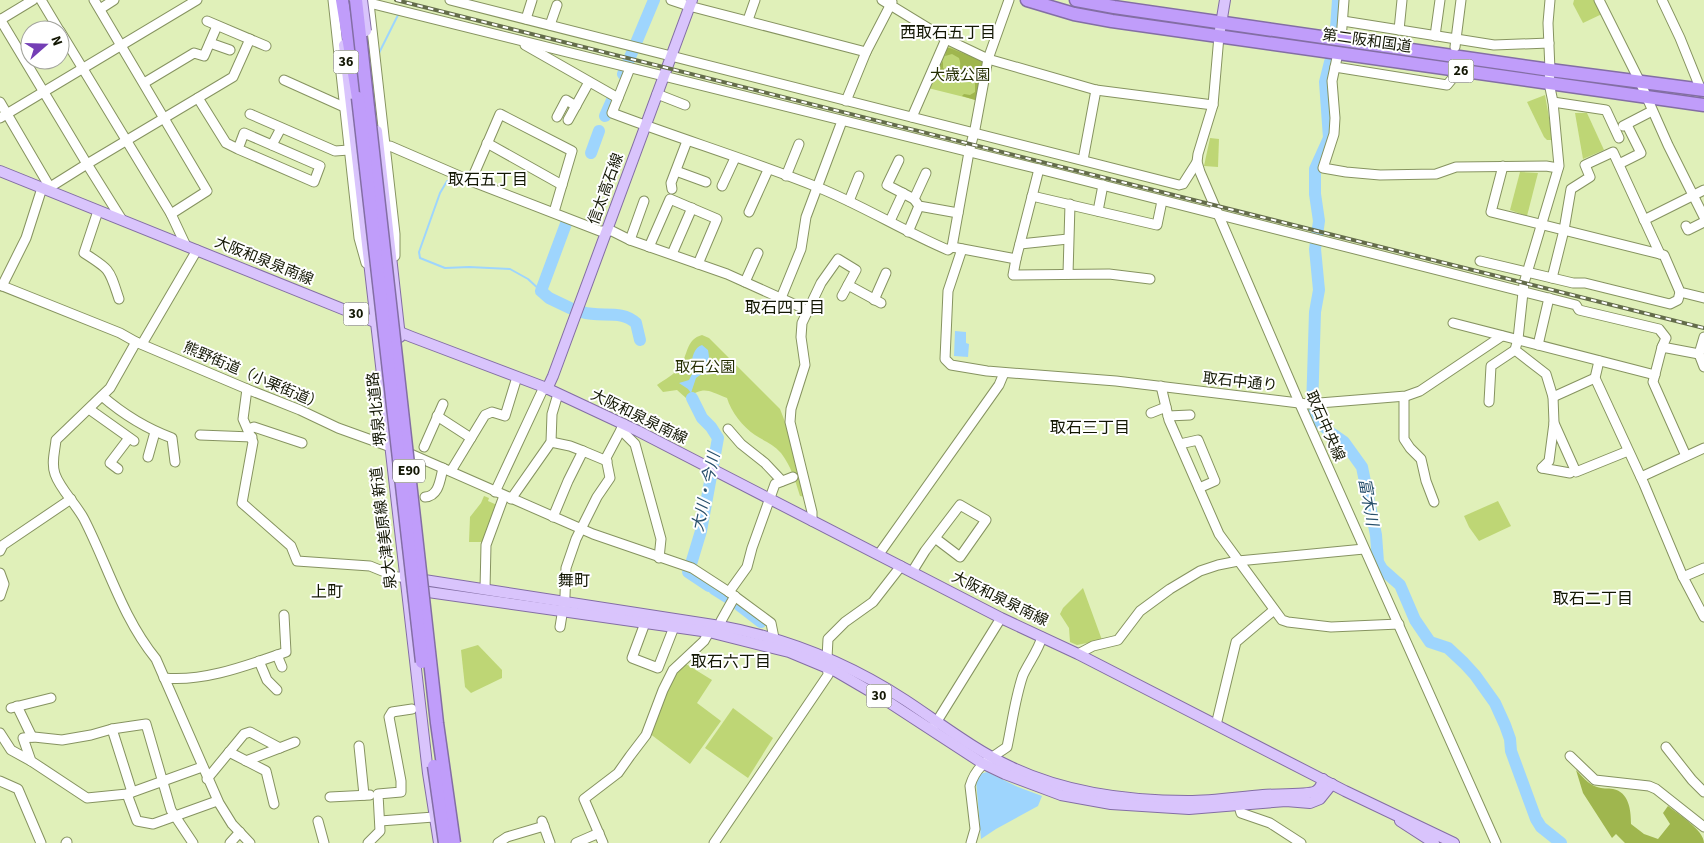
<svg xmlns="http://www.w3.org/2000/svg" width="1704" height="843" font-family="'Source Sans 3','Noto Sans JP',sans-serif">
<style>
.green{fill:#bed675}
.forest{fill:#9fb64e}
.water{fill:#9ed5fd}
.lines{fill:none;stroke-linecap:round;stroke-linejoin:round}
.stream{stroke:#9ed5fd;stroke-width:2}
.river{stroke:#9ed5fd;stroke-width:12}
.minor-casing{stroke:#869360;stroke-width:11}
.major-casing{stroke:#836ea4;stroke-width:12}
.highway-casing{stroke:#836ea4;stroke-width:15}
.minor{stroke:#fff;stroke-width:9}
.major{stroke:#d9c4fc;stroke-width:10}
.highway{stroke:#c09dfa;stroke-width:12}
.rail-casing{stroke:#646c4b;stroke-width:4}
.rail{stroke:#fff;stroke-width:2;stroke-dasharray:5.5;stroke-linecap:butt}
.major-bridge-casing{stroke:#836ea4;stroke-width:12;stroke-linecap:butt}
.highway-bridge-casing{stroke:#836ea4;stroke-width:15;stroke-linecap:butt}
.major-bridge{stroke:#d9c4fc;stroke-width:10}
.highway-bridge{stroke:#c09dfa;stroke-width:12}
.labels{text-anchor:middle;dominant-baseline:central;stroke-width:4;stroke-linejoin:round;paint-order:stroke}
.shield{fill:#fff;stroke:#5a5d4f;stroke-width:1}
.shield-label{font-size:14px;font-weight:bold;fill:#131704}
.street-label{font-size:15px;fill:#131704;stroke:#fff}
.park-label{font-size:15px;fill:#252e02;stroke:#fff}
.neighbourhood-label{font-size:16px;fill:#131704;stroke:#fff}
.water-label{font-size:16px;font-style:italic;fill:#28506c;stroke:#fff}
</style>
<rect width="100%" height="100%" fill="#e0f0b9"/>
<!-- green -->
<g class="green">
<polygon points="1574,0 1595,0 1602,14 1583,23 1573,4"/>
<polygon points="950,47 983,60 984,64 976,100 928,88 946,48"/>
<polygon points="1545,95 1553,140 1547,140 1544,137 1527,102"/>
<polygon points="1575,113 1587,113 1604,150 1583,159"/>
<polygon points="1210,138 1219,139 1218,167 1204,166"/>
<polygon points="1520,172 1538,173 1527,216 1510,210"/>
<path d="M702,335l7,3 71,71 7,18 18,70 -5,-1c-5,-16 -9,-30 -19,-43 -8,-9 -17,-12 -26,-18 -12,-8 -24,-23 -28,-37 -20,-8 -22,-12 -41,0l-9,-8 -14,2 -6,-7c7,-5 18,-11 23,-18 8,-12 6,-28 22,-32z"/>
<polygon points="484,496 489,498 488,501 497,505 484,540 482,542 469,542 470,517 481,503"/>
<polygon points="1498,501 1511,526 1479,541 1469,527 1464,516"/>
<polygon points="1083,588 1102,640 1077,645 1070,642 1069,628 1060,614 1063,608"/>
<polygon points="478,645 502,670 502,678 471,693 465,687 461,650"/>
<polygon points="686,664 712,680 697,703 721,721 690,764 649,733 674,674"/>
<polygon points="733,708 773,738 748,778 705,748"/>
</g>
<!-- forest -->
<g class="forest">
<path d="M947,48h3l32,13 2,4 -9,35 -13,-4 2,-2 6,1 5,-3v-10l-14,-4h-6l-4,-3 -15,2 -1,-2 8,-14v7l6,4h7c5,-4 5,-8 3,-14l-7,-4 -7,2z"/>
<path d="M1576,770c6,6 12,14 21,17 5,2 11,1 16,2 16,3 18,21 18,35l13,10 14,5 12,-15 -7,-11 5,-7c10,8 36,24 36,37h-79l-9,-9 -4,4 -29,-45z"/>
</g>
<!-- water -->
<g class="water">
<polygon points="955,331 966,332 966,343 969,344 968,357 954,356"/>
<path d="M702,345l6,5c3,16 0,20 -12,28l-5,15 -3,-4 -9,-6 10,-3 5,-10 -3,-4c1,-8 3,-19 11,-21z"/>
<polygon points="987,772 1018,787 1042,796 1038,806 996,829 981,839 976,781 980,774"/>
</g>
<g class="lines">
<!-- stream -->
<g class="stream">
<polyline points="379,53 398,15"/>
<polyline points="447,181 440,193 419,252 420,258 445,268 469,267 510,269 528,279 541,291"/>
</g>
<!-- river -->
<g class="river">
<polyline points="1336,29 1338,0"/>
<polyline points="1330,62 1325,82 1329,138 1315,169 1315,194 1319,221 1315,249 1319,290 1315,312 1312,409 1315,418 1331,433 1344,442 1362,467 1376,535 1378,562 1382,569 1400,585 1415,620 1430,642 1448,648 1464,663 1475,675 1495,703 1505,725 1510,739 1511,751 1536,819 1541,827 1561,843"/>
<polyline points="623,74 654,0"/>
<polyline points="605,116 613,98"/>
<polyline points="591,153 599,131"/>
<polyline points="567,221 541,291 549,298 570,308"/>
<path d="M582,312c19,6 39,-3 54,11l4,17"/>
<polyline points="691,564 701,531 718,438 711,427 702,418 692,398"/>
<polyline points="689,570 688,572 709,586"/>
<polyline points="714,589 730,599"/>
<polyline points="739,605 761,622"/>
</g>
<!-- minor casing -->
<g class="minor-casing">
<g id="minor">
<polyline points="41,0 59,30"/>
<polyline points="94,0 207,191 171,214"/>
<polyline points="333,0 359,238 366,263"/>
<polyline points="357,0 1039,169 1576,305 1579,310 1659,329 1666,338 1662,347"/>
<polyline points="450,0 1179,185 1183,184 1197,162"/>
<polyline points="671,0 689,6 866,52"/>
<polyline points="882,0 946,39 988,59 1096,90 1213,105"/>
<polyline points="1550,0 1548,23 1550,70 1549,83 1553,102 1559,166 1524,283 1518,339 1515,350 1546,374 1553,397 1554,423 1576,472 1628,451"/>
<polyline points="1599,0 1640,82 1668,145 1704,217"/>
<polyline points="1662,0 1680,38 1701,90"/>
<polyline points="369,3 395,234 395,256"/>
<polyline points="100,9 114,0"/>
<polyline points="0,19 87,164 47,189"/>
<polyline points="526,19 532,0"/>
<polyline points="0,20 33,0"/>
<polyline points="748,20 755,0"/>
<polyline points="207,21 266,46"/>
<polyline points="1343,21 1494,45 1549,43"/>
<polyline points="550,25 557,5"/>
<polyline points="1399,30 1402,0"/>
<polyline points="60,31 171,214 186,246"/>
<polyline points="1219,36 1213,105 1198,154 1197,162 1200,172 1299,402 1496,843"/>
<polyline points="1435,36 1440,0"/>
<polyline points="1341,40 1344,0"/>
<polyline points="210,43 230,50"/>
<polyline points="525,45 618,98"/>
<polyline points="1455,47 1461,0"/>
<polyline points="1338,53 1332,81 1335,118 1334,134 1323,168 1346,172 1380,175 1436,174 1456,167 1546,166 1558,168"/>
<polyline points="1335,67 1447,85 1452,79"/>
<path d="M630,68l-18,45c68,26 138,47 205,74 45,18 86,44 131,63l4,-3 64,12 23,-90"/>
<polyline points="284,80 344,107"/>
<polyline points="144,83 194,53 204,56 217,26"/>
<polyline points="657,94 685,105"/>
<polyline points="198,98 226,143 238,149 314,182 320,166 244,133 238,149"/>
<polyline points="846,101 866,52 892,2"/>
<polyline points="0,102 48,184 47,189"/>
<polyline points="1553,102 1606,110 1619,138"/>
<polyline points="250,114 335,151 349,150"/>
<polyline points="557,117 566,100 576,106"/>
<polyline points="912,117 946,39"/>
<polyline points="0,118 197,0"/>
<polyline points="568,120 589,82"/>
<polyline points="1623,126 1652,111"/>
<polyline points="487,143 562,185"/>
<polyline points="272,145 281,128"/>
<polyline points="384,146 390,146 471,181 600,231 612,231 630,240 727,274 807,310"/>
<polyline points="899,160 887,185 914,199 926,173"/>
<polyline points="1083,160 1096,90"/>
<polyline points="1619,164 1641,153 1627,125"/>
<polyline points="1503,166 1491,212 1664,255 1680,292 1704,298"/>
<polyline points="676,171 706,182"/>
<polyline points="786,176 799,144"/>
<polyline points="471,181 500,114 572,151 554,212"/>
<polyline points="722,186 735,158"/>
<polyline points="672,189 671,183 687,141"/>
<polyline points="1032,196 1157,225 1162,201"/>
<polyline points="914,199 919,206 958,213"/>
<polyline points="849,201 859,176"/>
<path d="M98,211l-14,42c27,17 25,16 35,46"/>
<polyline points="1098,211 1103,185"/>
<polyline points="749,212 768,170"/>
<polyline points="122,220 87,164 233,77 250,39"/>
<polyline points="1644,220 1704,190"/>
<polyline points="890,221 903,193"/>
<polyline points="1686,226 1688,230 1704,222"/>
<polyline points="908,232 919,206"/>
<polyline points="630,240 644,201"/>
<polyline points="1020,244 1068,239"/>
<polyline points="649,247 670,199 717,219 698,264"/>
<polyline points="952,247 969,152 975,129 988,59 1009,0"/>
<polyline points="962,249 948,291 945,359 951,365 987,371 1116,381 1307,404 1406,396 1420,391 1502,336"/>
<polyline points="672,254 692,208"/>
<polyline points="1016,259 1013,275 1109,274 1150,279"/>
<polyline points="1480,261 1552,278 1564,230 1571,189 1590,177 1585,165 1613,152 1660,254"/>
<polyline points="1068,274 1070,204"/>
<polyline points="1552,278 1573,283 1585,283 1670,304 1678,300 1680,292"/>
<polyline points="745,282 758,253"/>
<polyline points="0,285 120,333 136,342 247,389 300,410 338,428 413,455 593,534 692,568 729,592 771,623 774,638"/>
<polyline points="848,285 881,303"/>
<polyline points="2,286 26,238 42,188"/>
<polyline points="781,298 801,249 806,217 842,121"/>
<polyline points="874,300 886,273"/>
<polyline points="1453,323 1655,375"/>
<polyline points="1704,337 1699,354 1704,367"/>
<path d="M136,342l-26,46 -54,52c-1,11 -5,23 -1,34 5,15 21,30 29,45 24,47 38,98 72,140l63,144 13,21 18,19"/>
<polyline points="142,344 197,250"/>
<polyline points="1538,345 1549,298"/>
<polyline points="1599,361 1595,378 1644,484 1683,577 1704,617"/>
<polyline points="1161,386 1169,420 1219,534 1282,620 1288,622 1331,627 1399,624"/>
<polyline points="247,389 243,419 253,442 242,503 291,546 297,561 370,566 397,577 405,577"/>
<path d="M102,396c22,19 43,32 70,42l3,24"/>
<polyline points="1404,397 1404,439 1410,448 1421,459 1426,481 1434,502"/>
<polyline points="1553,397 1595,378"/>
<polyline points="1489,402 1491,366 1515,350"/>
<polyline points="89,409 134,441"/>
<polyline points="1151,413 1166,407"/>
<polyline points="437,416 471,438"/>
<polyline points="1168,416 1190,415"/>
<polyline points="248,429 254,427 302,443"/>
<polyline points="728,429 741,444 765,463 782,481"/>
<polyline points="621,430 635,444 661,539 659,558"/>
<polyline points="200,435 252,437"/>
<polyline points="551,442 570,446 583,451"/>
<polyline points="1180,444 1198,440 1215,481 1199,488"/>
<polyline points="424,447 443,404"/>
<polyline points="1686,456 1653,382 1662,347 1699,354"/>
<polyline points="148,457 155,432"/>
<polyline points="1542,468 1549,461 1554,423"/>
<polyline points="1542,468 1570,473"/>
<polyline points="118,469 110,463 129,438"/>
<polyline points="451,471 485,415 492,412 505,416 517,377"/>
<polyline points="1641,477 1704,448"/>
<polyline points="495,492 544,387"/>
<path d="M425,497c14,-1 15,-17 18,-29"/>
<polyline points="511,499 551,442 552,414 558,394"/>
<polyline points="553,517 568,481 583,451 607,461"/>
<polyline points="812,521 812,512 790,422 791,409 805,365 801,337 802,323 821,283 838,259 856,270 842,296"/>
<polyline points="0,551 3,545 71,499"/>
<polyline points="879,554 999,385 1004,373"/>
<polyline points="912,572 925,551 960,505 986,520 960,557 935,538"/>
<polyline points="0,573 4,584 0,596"/>
<polyline points="1683,577 1704,568"/>
<polyline points="485,589 486,545 504,496"/>
<polyline points="729,592 747,567 752,548 775,484 793,477"/>
<polyline points="645,623 632,658 658,668 674,627"/>
<polyline points="720,626 721,621 735,596"/>
<polyline points="560,627 565,596 566,568 576,539 597,497 610,478 606,458 624,424"/>
<polyline points="1078,654 1093,646 1118,640 1140,611 1170,589 1200,571 1218,565 1238,561 1364,549"/>
<polyline points="277,655 282,667"/>
<polyline points="259,661 267,680 277,690"/>
<path d="M164,678c41,4 84,-13 122,-26l-2,-37"/>
<polyline points="17,706 32,737"/>
<polyline points="11,708 51,698"/>
<polyline points="1216,725 1236,642 1274,610"/>
<polyline points="934,726 1001,618"/>
<polyline points="112,729 132,792"/>
<polyline points="0,733 11,750 31,761"/>
<polyline points="359,746 364,795"/>
<polyline points="1666,747 1692,780 1704,792"/>
<polyline points="229,752 266,771 274,804"/>
<polyline points="1570,756 1595,780 1649,786 1656,789 1704,827"/>
<polyline points="246,761 295,742"/>
<polyline points="207,779 244,734 250,732 280,748"/>
<polyline points="0,781 18,789 41,843"/>
<polyline points="127,794 137,821 153,824 217,801"/>
<polyline points="330,797 370,795"/>
<polyline points="1239,806 1241,813 1270,823 1301,843"/>
<polyline points="318,821 324,843"/>
<polyline points="380,821 434,817"/>
<polyline points="542,821 550,843"/>
<polyline points="66,843 67,842"/>
<polyline points="193,843 171,810 146,724 112,729 91,735 62,740 34,737 23,738 31,761 87,798 127,794 202,767"/>
<polyline points="230,843 240,832"/>
<polyline points="368,843 380,831 378,794 401,792 401,781 389,717 392,712 412,709"/>
<polyline points="498,843 507,837 544,826"/>
<polyline points="576,843 599,833"/>
<polyline points="603,843 584,799 618,773 630,756 646,735 663,690 673,670 704,641 709,632"/>
<polyline points="714,843 828,675 827,658 828,639 845,622 873,602 901,566"/>
<path d="M971,843l4,-14 -5,-43c6,-21 20,-27 37,-39 5,-23 8,-49 16,-72 6,-13 15,-24 19,-38"/>
</g>
</g>
<!-- major casing -->
<g class="major-casing">
<g id="major">
<polyline points="1219,36 1225,0"/>
<polyline points="344,45 428,773 439,843"/>
<polyline points="377,131 400,337"/>
<polyline points="0,171 412,337 544,387 638,431 1001,618 1078,654 1345,791 1454,843"/>
<polyline points="547,389 553,376 692,0"/>
<path d="M405,577l315,49c66,12 128,37 185,74 35,23 68,49 106,67 55,26 116,34 177,34 25,0 50,-4 75,-6 11,-1 47,0 53,-4 5,-3 6,-7 7,-12"/>
<polyline points="407,589 709,632 789,652 837,672 890,703 982,763 1005,774 1061,795 1111,804 1189,809 1286,801 1310,803 1320,799 1332,784"/>
<polyline points="1400,821 1434,843"/>
</g>
</g>
<!-- highway casing -->
<g class="highway-casing">
<g id="highway">
<polyline points="342,0 358,98"/>
<polyline points="1027,0 1074,14 1112,21 1704,105"/>
<polyline points="1076,0 1114,7 1550,70 1704,90"/>
</g>
</g>
<!-- minor -->
<use href="#minor" class="minor"/>
<!-- major -->
<use href="#major" class="major"/>
<!-- highway -->
<use href="#highway" class="highway"/>
<!-- rail casing -->
<g class="rail-casing">
<polyline id="rail" points="396,0 1704,328"/>
</g>
<!-- rail -->
<use href="#rail" class="rail"/>
<!-- major-bridge casing -->
<g class="major-bridge-casing">
<polyline id="major-bridge" points="362,0 366,31"/>
</g>
<!-- highway-bridge casing -->
<g class="highway-bridge-casing">
<g id="highway-bridge">
<polyline points="356,0 437,723 454,843"/>
<polyline points="358,98 422,662"/>
<polyline points="434,766 445,843"/>
</g>
</g>
<!-- major-bridge -->
<use href="#major-bridge" class="major-bridge"/>
<!-- highway-bridge -->
<use href="#highway-bridge" class="highway-bridge"/>
</g>
<g class="labels">
<!-- shield labels -->
<g class="shield">
<rect x="333.5" y="50.5" width="25" height="23" rx="4"/>
<rect x="1448.5" y="59.5" width="25" height="23" rx="4"/>
<rect x="343.5" y="302.5" width="25" height="23" rx="4"/>
<rect x="393" y="459.5" width="32" height="23" rx="4"/>
<rect x="866.5" y="684.5" width="25" height="23" rx="4"/>
</g>
<g class="shield-label">
<text x="346" y="62">36</text>
<text x="1461" y="71">26</text>
<text x="356" y="314">30</text>
<text x="409" y="471">E90</text>
<text x="879" y="696">30</text>
</g>
<!-- street labels -->
<g class="street-label">
<text transform="translate(1367 41) rotate(8)">第二阪和国道</text>
<text transform="translate(606 189) rotate(-70)">信太高石線</text>
<text transform="translate(264 261) rotate(22)">大阪和泉泉南線</text>
<text transform="translate(253 376) rotate(23)">熊野街道（小栗街道）</text>
<text transform="translate(1240 382) rotate(6)">取石中通り</text>
<text transform="translate(377 409) rotate(-96)">堺泉北道路</text>
<text transform="translate(639 417) rotate(26)">大阪和泉泉南線</text>
<text transform="translate(1325 426) rotate(66)">取石中央線</text>
<text transform="translate(384 528) rotate(-97)">泉大津美原線 新道</text>
<text transform="translate(1000 599) rotate(26)">大阪和泉泉南線</text>
</g>
<!-- park labels -->
<g class="park-label">
<text x="960" y="75">大歳公園</text>
<text x="705" y="367">取石公園</text>
</g>
<!-- neighbourhood labels -->
<g class="neighbourhood-label">
<text x="948" y="33">西取石五丁目</text>
<text x="488" y="180">取石五丁目</text>
<text x="785" y="308">取石四丁目</text>
<text x="1090" y="428">取石三丁目</text>
<text x="574" y="581">舞町</text>
<text x="327" y="592">上町</text>
<text x="1593" y="599">取石二丁目</text>
<text x="731" y="662">取石六丁目</text>
</g>
<!-- water labels -->
<g class="water-label">
<text transform="translate(706 492) rotate(-78)">大川・今川</text>
<text transform="translate(1368 502) rotate(80)">富木川</text>
</g>
</g>
<!-- north arrow -->
<g transform="translate(45 45) rotate(70)"><circle r="24" fill="#ffffff" stroke="#a1a29b"/>
<path d="M0-4L9 19L0 12L-9 19Z" fill="#743eb5"/>
<text y="-8" font-size="14" font-weight="bold" text-anchor="middle" fill="#131704">N</text>
</g>
</svg>
